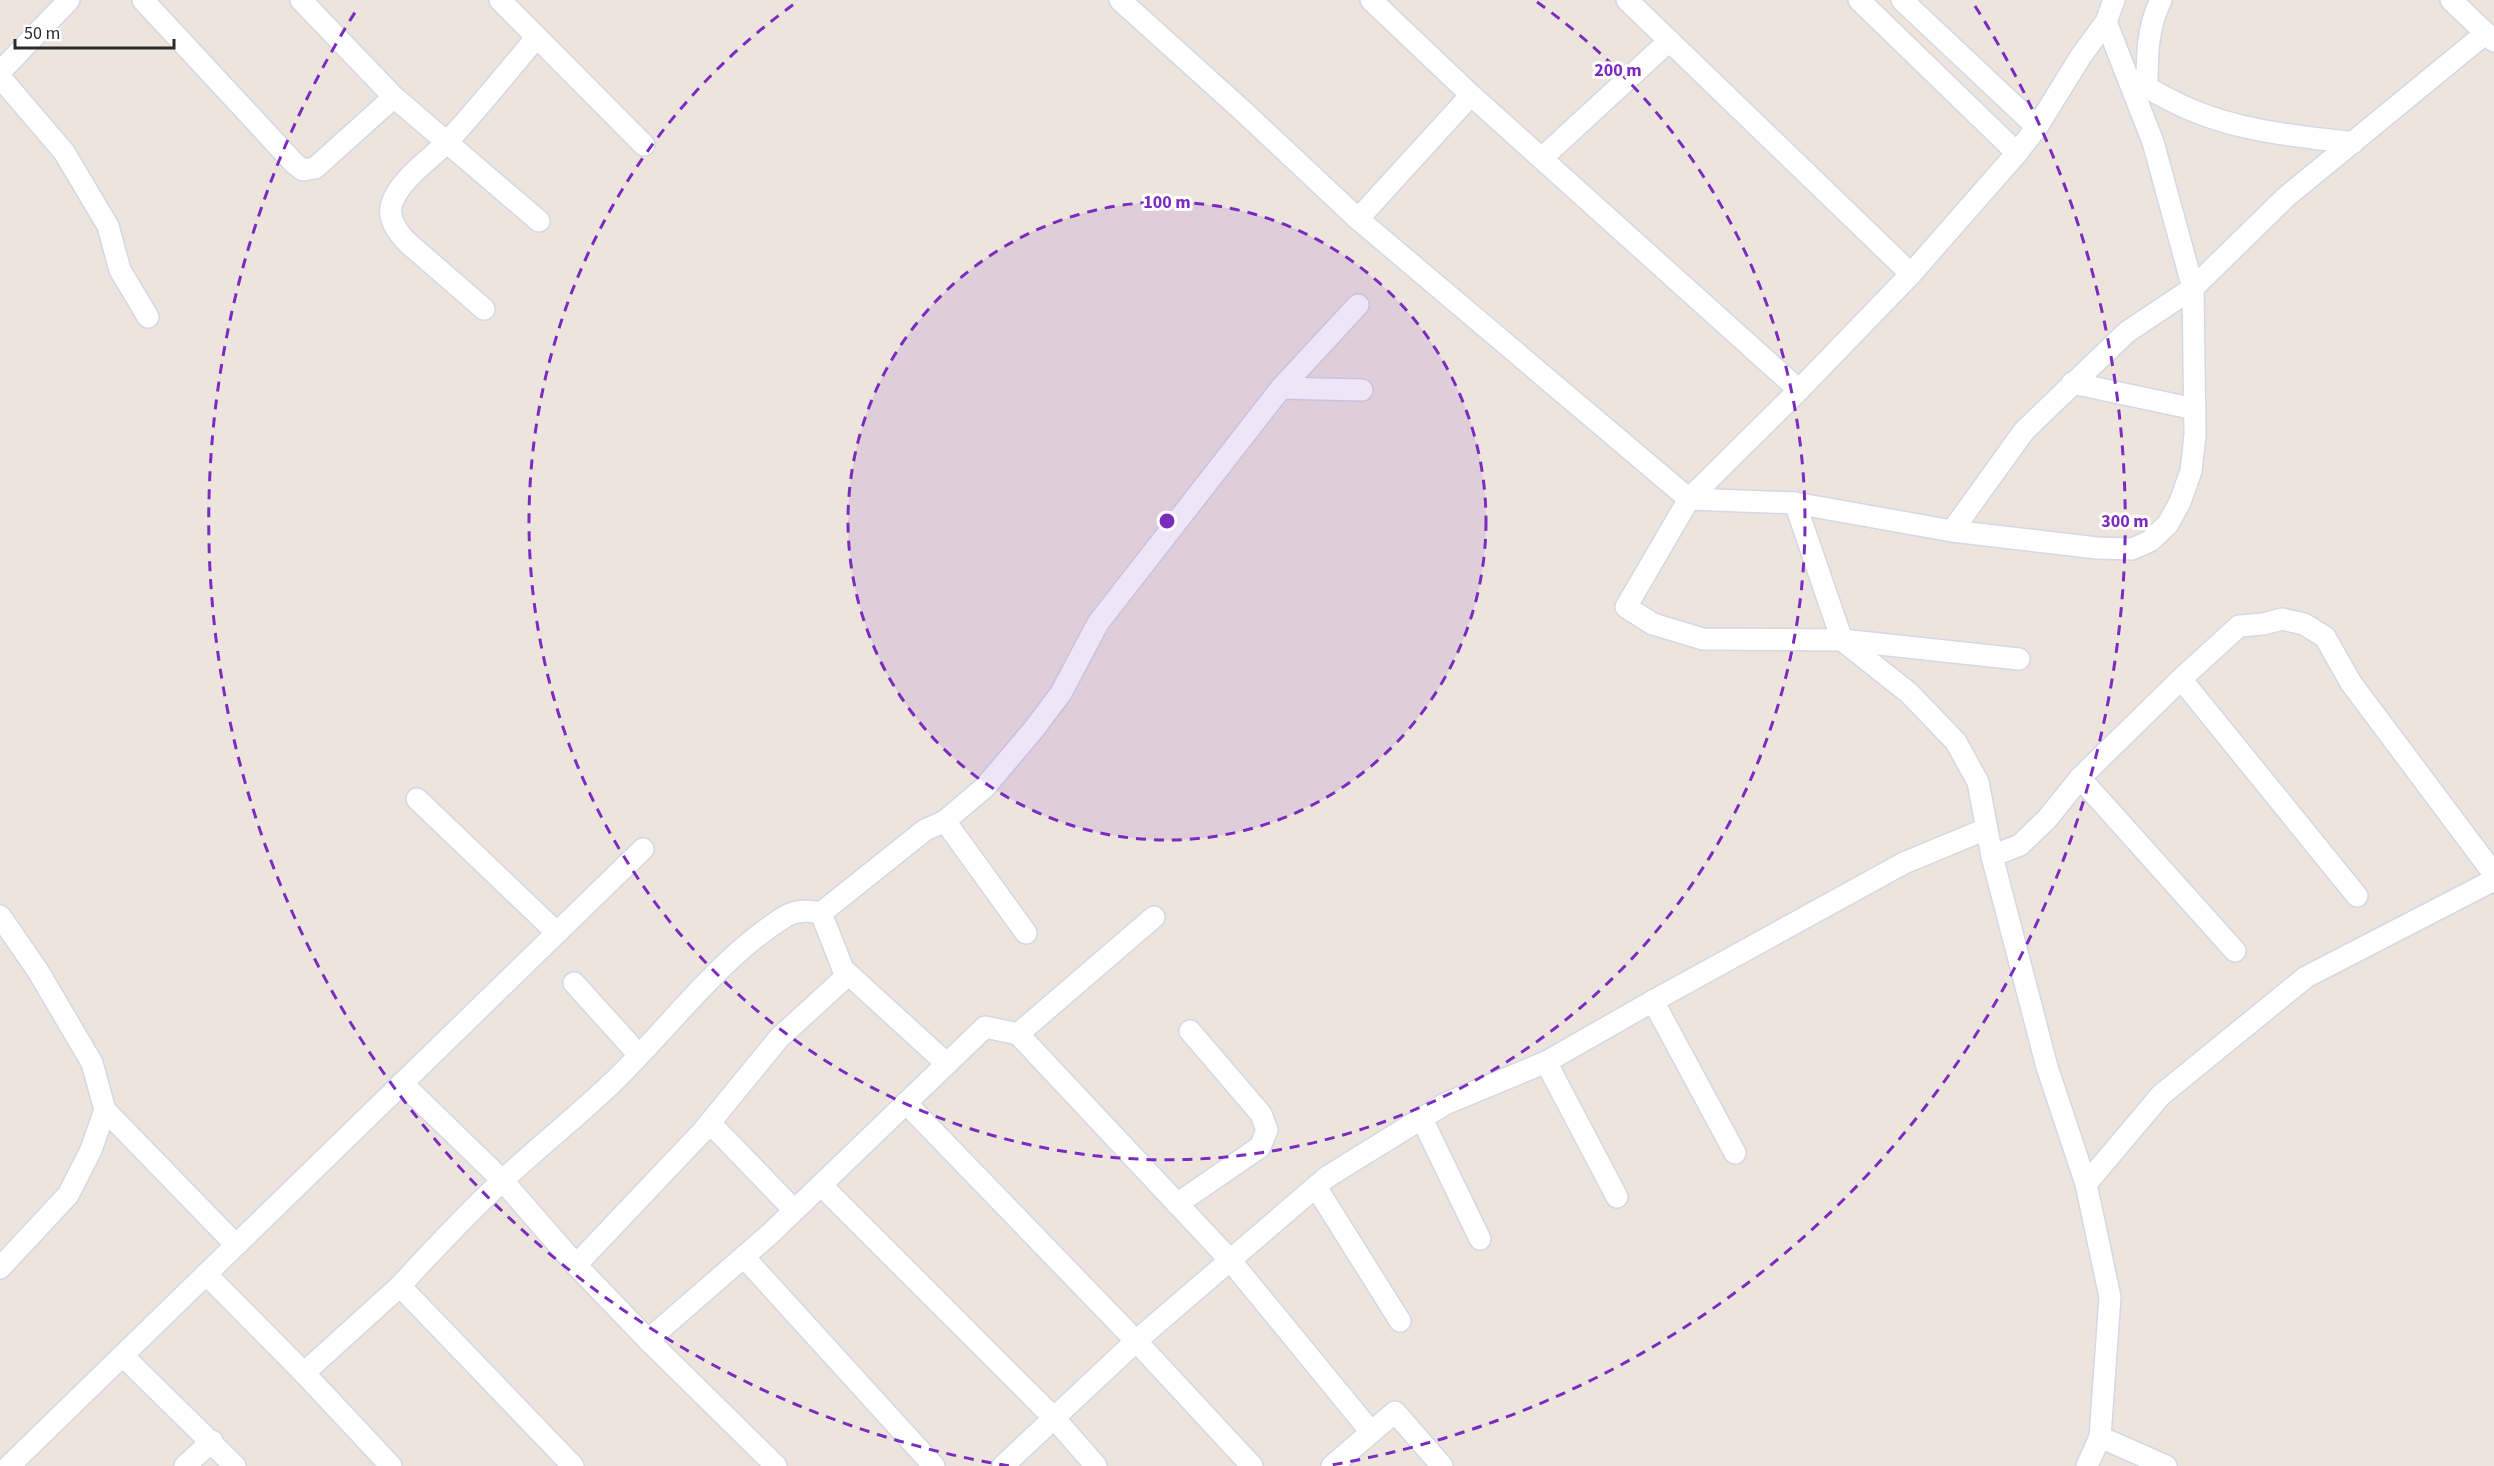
<svg xmlns="http://www.w3.org/2000/svg" width="2494" height="1466" font-family="'Source Sans 3',sans-serif">
<style>
.lines{fill:none;stroke-linecap:round;stroke-linejoin:round}
.minor-casing{stroke:#d2d8e4;stroke-width:24}
.minor{stroke:#fff;stroke-width:21}
.ring{fill:none;stroke:#7b2cbf;stroke-width:3;stroke-dasharray:10 8}
.centre{fill:#7b2cbf;stroke:#fff;stroke-width:3}
.ring-label{font-size:18px;text-anchor:middle;font-weight:bold;fill:#7b2cbf;stroke:#fff;stroke-width:6;stroke-linejoin:round;paint-order:stroke}
</style>
<rect width="100%" height="100%" fill="#ede5dd"/>
<g class="lines">
<!-- minor casing -->
<g class="minor-casing">
<g id="minor">
<polyline points="143,0 295,164 303,170 315,168 394,97"/>
<polyline points="301,0 394,97 539,221"/>
<polyline points="500,0 644,145"/>
<polyline points="1120,0 1244,112 1358,219 1689,499 1799,390 1911,274 2017,153 2037,127 2081,56 2106,22 2114,0"/>
<polyline points="1371,0 1471,95 1799,390"/>
<polyline points="1627,0 1911,274"/>
<polyline points="1859,0 2017,153"/>
<polyline points="1902,0 2037,127"/>
<polyline points="2451,0 2494,41"/>
<polyline points="0,72 69,0"/>
<polyline points="0,77 64,152 108,226 120,270 148,317"/>
<path d="M2128,77c22,12 43,25 66,34 50,21 106,25 159,32"/>
<path d="M2147,87c0,-31 0,-59 14,-87"/>
<polyline points="1542,158 1669,41"/>
<polyline points="1358,219 1471,95"/>
<path d="M484,309l-76,-66c-10,-10 -21,-25 -16,-40 9,-25 38,-43 55,-61 32,-34 60,-70 90,-105"/>
<polyline points="2072,383 2195,409"/>
<polyline points="1281,388 1358,305"/>
<polyline points="1795,503 1842,640 1909,693 1956,742 1978,782 1992,856 2047,1067 2086,1184 2110,1297 2100,1437 2087,1466"/>
<polyline points="1952,531 2024,431 2127,332 2193,288 2286,197 2486,33"/>
<polyline points="2019,659 1842,640 1703,639 1653,624 1626,607 1689,499 1795,503 1952,531 2097,548 2132,549 2150,541 2168,524 2180,502 2191,471 2195,435 2193,288 2153,142 2106,22"/>
<polyline points="2181,679 2357,896"/>
<polyline points="2080,778 2235,951"/>
<polyline points="417,799 556,932"/>
<polyline points="945,821 985,787 1034,729 1061,693 1098,623 1281,388 1362,390"/>
<polyline points="1992,856 2020,845 2047,819 2080,778 2181,679 2239,626 2263,624 2282,619 2304,624 2325,637 2351,683 2494,874"/>
<polyline points="821,913 843,969 947,1064"/>
<polyline points="0,916 38,971 92,1063 105,1110 91,1150 68,1195 0,1268"/>
<polyline points="574,983 639,1055"/>
<polyline points="1653,1001 1904,863 1986,829"/>
<polyline points="1018,1034 1230,1260 1371,1432"/>
<polyline points="1546,1062 1617,1197"/>
<polyline points="402,1083 503,1181 576,1265 648,1340 776,1466"/>
<polyline points="906,1103 1136,1341 1252,1466"/>
<polyline points="105,1110 236,1245"/>
<polyline points="1422,1119 1480,1239"/>
<polyline points="710,1123 794,1210"/>
<polyline points="2086,1184 2161,1095 2306,977 2494,880"/>
<polyline points="821,1185 1055,1419 1096,1466"/>
<polyline points="1316,1187 1400,1321"/>
<polyline points="1177,1204 1260,1147 1267,1130 1261,1114 1190,1031"/>
<polyline points="744,1257 934,1466"/>
<polyline points="576,1265 703,1131 779,1038 849,974"/>
<polyline points="206,1274 304,1373 391,1466"/>
<path d="M400,1286c33,-36 66,-71 101,-104 35,-33 73,-63 109,-97 57,-54 108,-127 176,-169 12,-7 23,-5 35,-3l104,-83 20,-9 81,112"/>
<polyline points="648,1340 770,1234 985,1027 1018,1034 1154,917"/>
<polyline points="123,1356 235,1466"/>
<polyline points="304,1373 400,1286 573,1466"/>
<polyline points="2100,1437 2166,1466"/>
<polyline points="9,1466 643,849"/>
<polyline points="185,1466 212,1441"/>
<polyline points="1003,1466 1136,1341 1327,1177 1445,1104 1546,1062 1653,1001 1735,1153"/>
<polyline points="1332,1466 1395,1412 1442,1466"/>
</g>
</g>
<!-- minor -->
<use href="#minor" class="minor"/>
</g>
<!-- distance rings -->
<circle cx="1167" cy="521" r="319" fill="#7b2cbf" fill-opacity=".12"/>
<g class="ring">
<circle cx="1167" cy="521" r="319"/>
<path d="M1537 2A638 638 0 1 1 797 2"/>
<path d="M1009 1466A958 958 0 0 1 359 6M1975 6A958 958 0 0 1 1325 1466"/>
</g>
<circle cx="1167" cy="521" r="9" class="centre"/>
<g class="ring-label">
<text x="1618" y="76">200 m</text>
<text x="1167" y="208">100 m</text>
<text x="2125" y="527">300 m</text>
</g>
<!-- scale -->
<path d="M15 39v9h159v-9" fill="none" stroke="#2b2b2b" stroke-width="3"/>
<text x="24" y="39" font-size="18" fill="#2b2b2b" stroke="#ffffff" stroke-width="4.5" paint-order="stroke">50 m</text>
</svg>
